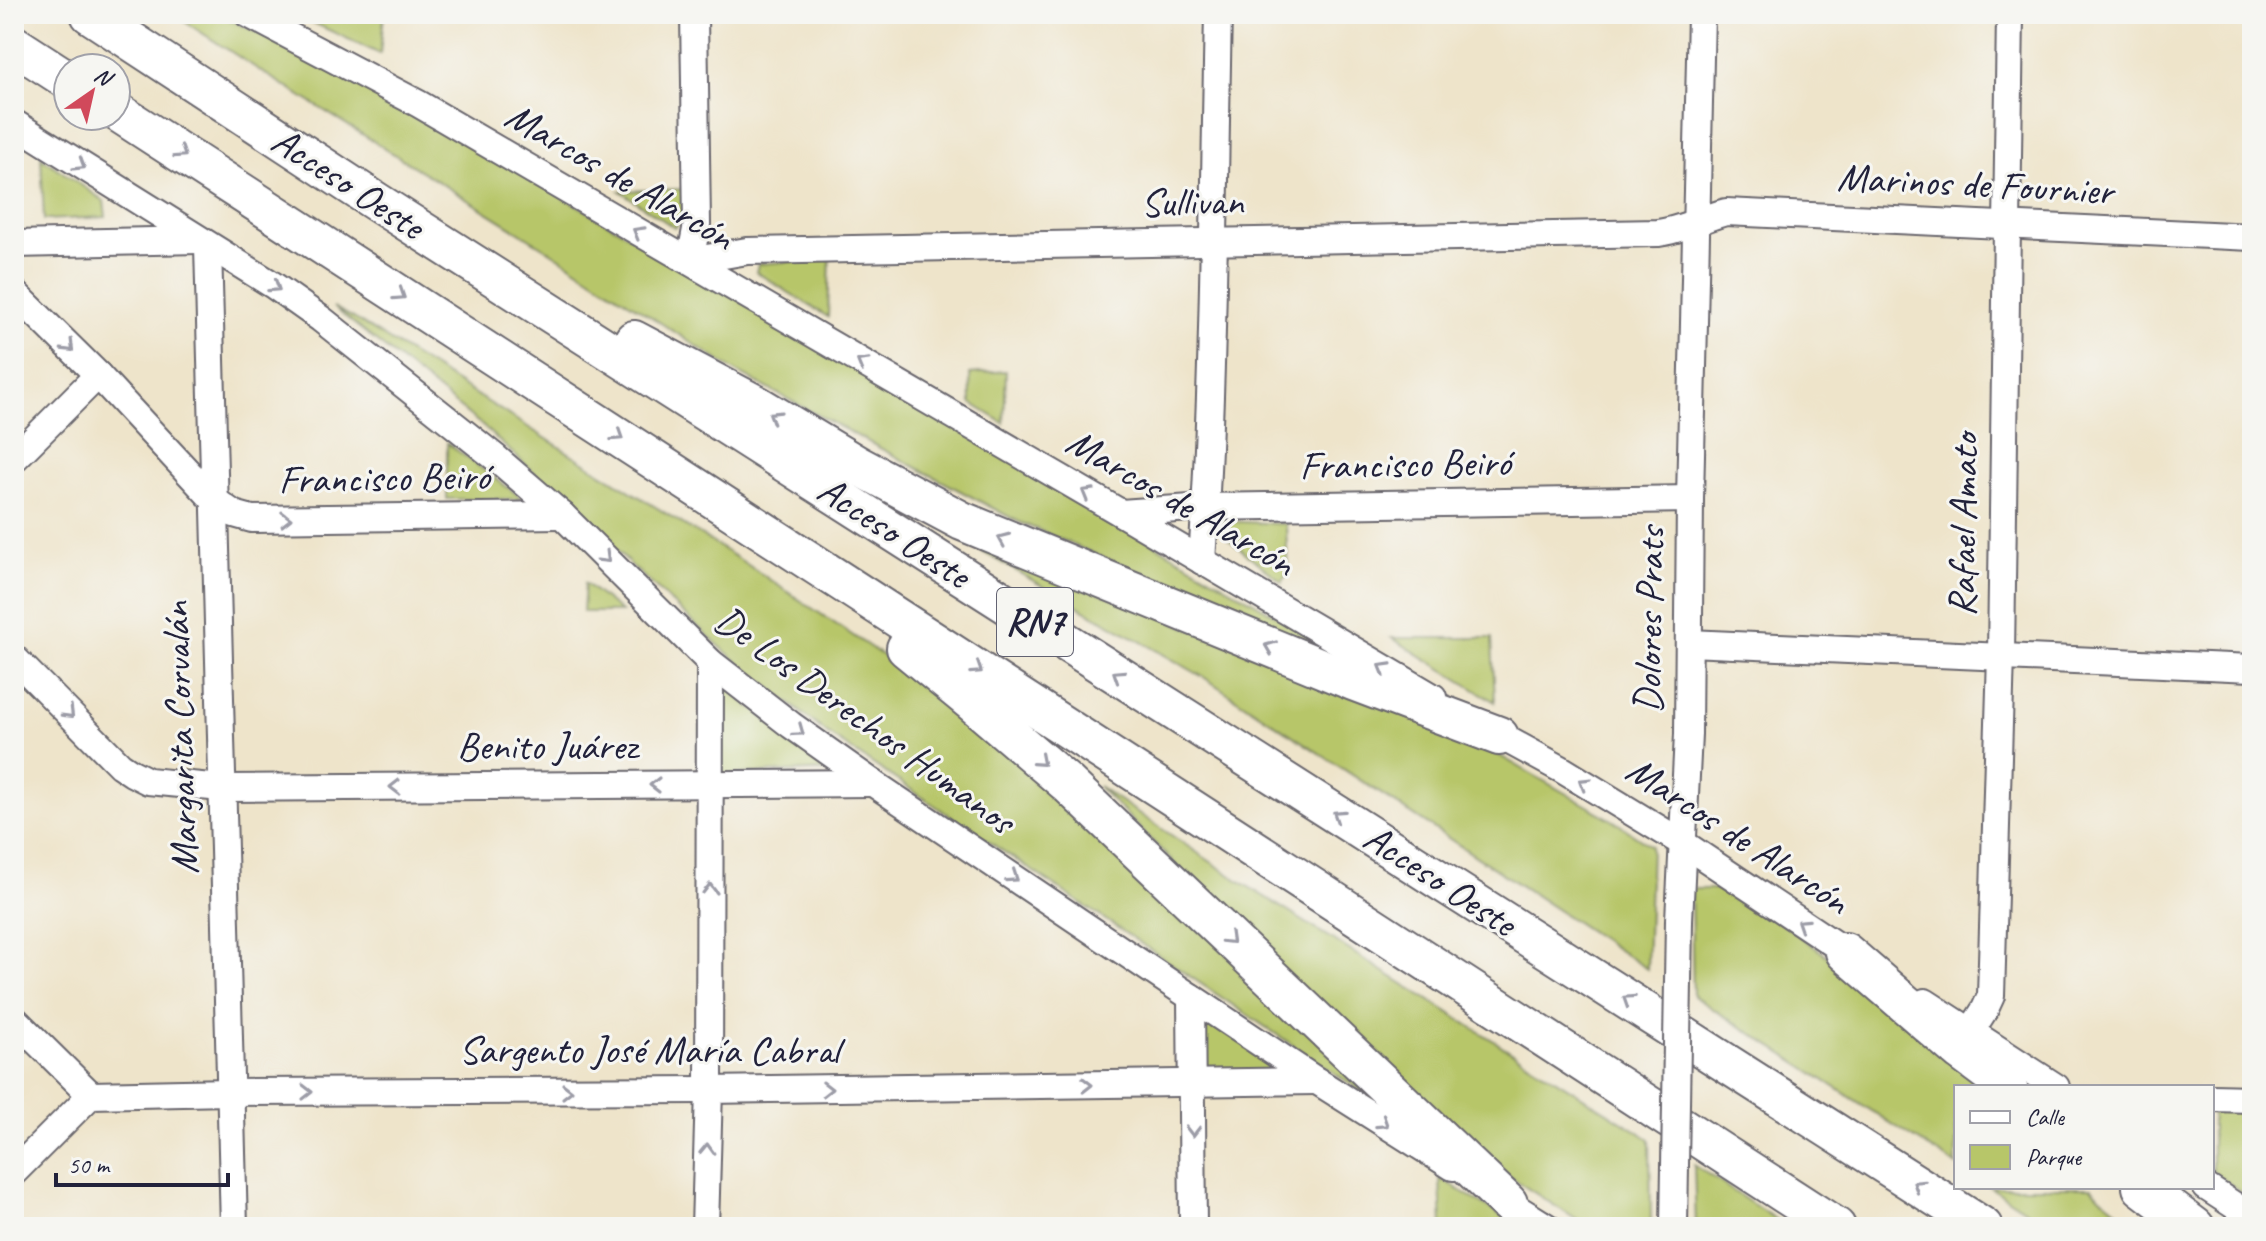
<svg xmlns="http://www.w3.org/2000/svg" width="2266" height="1241" font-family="Caveat,sans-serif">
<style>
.green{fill:#b7c669;stroke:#6c7452;stroke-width:2}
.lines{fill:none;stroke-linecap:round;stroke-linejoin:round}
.minor-casing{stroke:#69666d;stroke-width:30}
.highway-casing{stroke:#69666d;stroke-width:42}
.minor{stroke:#fff;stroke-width:26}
.highway{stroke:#fff;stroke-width:38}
.minor-bridge-casing{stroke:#69666d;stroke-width:30;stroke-linecap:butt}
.minor-bridge{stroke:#fff;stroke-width:26}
.oneway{stroke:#9c9ca7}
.labels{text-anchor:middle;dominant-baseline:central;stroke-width:6;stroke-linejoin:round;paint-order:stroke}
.shield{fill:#f6f6f2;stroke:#626272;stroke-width:2}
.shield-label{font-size:38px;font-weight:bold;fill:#22223b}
.street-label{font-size:40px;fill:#22223b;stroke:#f6f6f2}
</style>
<rect width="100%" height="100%" fill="#f6f6f2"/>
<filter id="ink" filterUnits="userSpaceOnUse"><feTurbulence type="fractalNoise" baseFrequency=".0125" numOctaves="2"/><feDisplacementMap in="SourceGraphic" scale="16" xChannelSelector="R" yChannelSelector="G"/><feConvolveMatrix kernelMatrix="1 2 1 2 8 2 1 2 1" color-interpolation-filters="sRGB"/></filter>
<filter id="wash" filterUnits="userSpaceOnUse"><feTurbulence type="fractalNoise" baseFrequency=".006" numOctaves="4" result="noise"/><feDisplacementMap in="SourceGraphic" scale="32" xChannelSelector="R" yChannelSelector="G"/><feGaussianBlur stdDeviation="1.8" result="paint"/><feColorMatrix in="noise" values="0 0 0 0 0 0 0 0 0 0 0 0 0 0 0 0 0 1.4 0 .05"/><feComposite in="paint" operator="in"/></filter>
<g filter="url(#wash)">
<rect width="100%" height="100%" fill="#eee4ca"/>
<!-- green -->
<g class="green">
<polygon points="173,14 217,14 292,48 425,116 1371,671 1017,521 735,371 548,250 259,70"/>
<polygon points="308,14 384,14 380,54 307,20"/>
<polygon points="41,157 104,201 106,217 44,220"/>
<polygon points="685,189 685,211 675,228 620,191"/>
<polygon points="830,258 828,317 756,272 758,264"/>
<polygon points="333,307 352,317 742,561 947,699 1021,758 1412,1125 828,734 727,653 633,567 575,509 479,423"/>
<polygon points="1006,371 1004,423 971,403 970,374"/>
<polygon points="447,443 523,499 447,499"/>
<polygon points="1223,521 1286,524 1288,573 1282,582 1217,530"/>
<polygon points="949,533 1472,740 1614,821 1651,846 1647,969 1205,678"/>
<polygon points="585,583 621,612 583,612"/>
<polygon points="1392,638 1492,638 1495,702"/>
<polygon points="711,675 830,770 715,775"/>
<polygon points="1098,786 1241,882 1650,1139 1651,1227 1588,1227 1510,1177 1359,1051"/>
<polygon points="1691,889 1716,889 1741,899 1784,925 1869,986 1993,1087 1956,1087 1956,1165 1693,996"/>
<polygon points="1197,1010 1292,1074 1200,1075"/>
<polygon points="2212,1110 2252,1111 2252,1200 2212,1171"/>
<polygon points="1694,1165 1787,1227 1696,1227"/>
<polygon points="1440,1178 1519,1227 1442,1227"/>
<polygon points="1990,1187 2092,1187 2101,1197 2139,1227 2052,1227"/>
</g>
</g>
<g filter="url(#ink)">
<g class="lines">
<!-- minor casing -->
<g class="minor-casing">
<g id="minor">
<polyline points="248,14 419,104 1121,513 1433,697"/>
<path d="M694,14l3,210 -7,37 57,-10 911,-18c24,-3 45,-15 68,-21l526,25"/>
<polyline points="14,123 273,285 321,319 496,458 562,515 710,662 791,725 873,783 1191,997 1317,1081 1453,1167"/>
<polyline points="14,244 199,240"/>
<polyline points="208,246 234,1227"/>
<polyline points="14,292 98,375 214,500 234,514 252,519 562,515"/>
<polyline points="14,459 98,375"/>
<polyline points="1121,513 1205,507 1690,499"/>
<path d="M1202,561c12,-182 12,-365 16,-547"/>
<polyline points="1689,643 2252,668"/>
<polyline points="14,658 120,765 132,773 148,781 222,788 873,783"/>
<polyline points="1484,727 1561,769 1684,844 1858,960"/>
<polyline points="1679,920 1688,734 1690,499 1701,14"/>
<polyline points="1191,997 1193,1227"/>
<polyline points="1925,1002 2056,1087"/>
<polyline points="14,1019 91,1095"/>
<polyline points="1971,1031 1985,1009 1991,996 2001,655 2010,14"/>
<polyline points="2212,1098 2252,1099"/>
<polyline points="14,1172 91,1095 229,1092 709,1090 1317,1081"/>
<polyline points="2206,1187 2252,1217"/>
<polyline points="1496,1195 1547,1227"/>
<polyline points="705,1227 709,1090 710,662"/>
</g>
</g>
<!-- highway casing -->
<g class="highway-casing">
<g id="highway">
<polyline points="90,14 375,201 1983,1227"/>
<polyline points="14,45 68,80"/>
<polyline points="116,111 1836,1227"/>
<polyline points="634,340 757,405 857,465 962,521 1353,681 1499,736"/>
<polyline points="906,648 972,702 1068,784 1508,1203"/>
<polyline points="1845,952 1961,1052 2008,1087"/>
<polyline points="2142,1187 2195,1227"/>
</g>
</g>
<!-- minor -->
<use href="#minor" class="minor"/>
<!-- highway -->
<use href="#highway" class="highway"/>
<!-- minor-bridge casing -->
<g class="minor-bridge-casing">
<polyline id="minor-bridge" points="1674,1227 1679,920"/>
</g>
<!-- minor-bridge -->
<use href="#minor-bridge" class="minor-bridge"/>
</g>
<!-- one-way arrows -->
<defs><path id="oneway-chevron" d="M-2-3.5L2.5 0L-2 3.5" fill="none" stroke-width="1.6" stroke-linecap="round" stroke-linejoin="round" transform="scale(2)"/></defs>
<g class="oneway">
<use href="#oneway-chevron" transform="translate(181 153) rotate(33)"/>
<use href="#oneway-chevron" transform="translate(80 165) rotate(32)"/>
<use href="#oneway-chevron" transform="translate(638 232) rotate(-150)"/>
<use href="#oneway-chevron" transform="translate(275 287) rotate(33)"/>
<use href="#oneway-chevron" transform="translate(400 295) rotate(33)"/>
<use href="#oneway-chevron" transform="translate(69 347) rotate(45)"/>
<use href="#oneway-chevron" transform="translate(862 363) rotate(-150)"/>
<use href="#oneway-chevron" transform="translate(774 416) rotate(-149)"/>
<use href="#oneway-chevron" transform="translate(618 436) rotate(33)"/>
<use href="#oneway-chevron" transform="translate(1087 493) rotate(-150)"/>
<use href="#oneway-chevron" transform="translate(286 519) rotate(-1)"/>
<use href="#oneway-chevron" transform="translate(1003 539) rotate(-157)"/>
<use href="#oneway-chevron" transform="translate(605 558) rotate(45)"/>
<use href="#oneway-chevron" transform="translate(1270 647) rotate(-158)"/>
<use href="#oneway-chevron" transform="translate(1384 668) rotate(-150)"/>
<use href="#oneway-chevron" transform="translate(977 669) rotate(33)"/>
<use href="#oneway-chevron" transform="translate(1118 675) rotate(-147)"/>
<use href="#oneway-chevron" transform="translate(69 713) rotate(45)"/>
<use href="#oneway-chevron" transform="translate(799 731) rotate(36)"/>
<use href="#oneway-chevron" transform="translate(1040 761) rotate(41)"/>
<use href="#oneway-chevron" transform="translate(1584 783) rotate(-149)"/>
<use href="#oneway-chevron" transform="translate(655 785) rotate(180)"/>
<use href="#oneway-chevron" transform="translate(395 787) rotate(180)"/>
<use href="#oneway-chevron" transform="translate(1338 815) rotate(-147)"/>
<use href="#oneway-chevron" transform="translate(1013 877) rotate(34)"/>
<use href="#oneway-chevron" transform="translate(710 889) rotate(-90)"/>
<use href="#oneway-chevron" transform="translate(1802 924) rotate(-147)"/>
<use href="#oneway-chevron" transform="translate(1229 939) rotate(44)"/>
<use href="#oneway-chevron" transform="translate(1628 1000) rotate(-147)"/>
<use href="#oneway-chevron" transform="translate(1087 1085) rotate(-1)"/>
<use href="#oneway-chevron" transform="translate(827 1089) rotate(-1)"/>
<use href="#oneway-chevron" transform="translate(567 1091)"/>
<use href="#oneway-chevron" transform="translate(307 1092)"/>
<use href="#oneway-chevron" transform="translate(1383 1123) rotate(33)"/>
<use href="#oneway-chevron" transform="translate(1193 1131) rotate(90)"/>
<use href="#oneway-chevron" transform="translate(707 1149) rotate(-88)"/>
<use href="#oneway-chevron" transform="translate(1918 1185) rotate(-147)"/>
</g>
</g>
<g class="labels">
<!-- shield labels -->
<rect class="shield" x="997" y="588" width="76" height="68" rx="6"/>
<g class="shield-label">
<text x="1035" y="622">RN7</text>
</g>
<!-- street labels -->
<g class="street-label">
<text transform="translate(620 176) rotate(30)">Marcos de Alarcón</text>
<text transform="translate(348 183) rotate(33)">Acceso Oeste</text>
<text transform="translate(1975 184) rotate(3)">Marinos de Fournier</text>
<text transform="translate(1192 202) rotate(-1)">Sullivan</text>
<text transform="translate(1405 464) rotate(-1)">Francisco Beiró</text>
<text transform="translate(384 478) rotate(-1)">Francisco Beiró</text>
<text transform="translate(1181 502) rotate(30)">Marcos de Alarcón</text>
<text transform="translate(1963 525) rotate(-89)">Rafael Amato</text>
<text transform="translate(894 532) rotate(33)">Acceso Oeste</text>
<text transform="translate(1649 620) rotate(-89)">Dolores Prats</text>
<text transform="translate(865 720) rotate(36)">De Los Derechos Humanos</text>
<text transform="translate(180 738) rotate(-92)">Margarita Corvalán</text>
<text x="547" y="746">Benito Juárez</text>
<text transform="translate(1738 835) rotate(33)">Marcos de Alarcón</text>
<text transform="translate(1440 880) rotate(33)">Acceso Oeste</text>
<text x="649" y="1050">Sargento José María Cabral</text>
</g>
</g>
<!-- margin -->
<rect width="2266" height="1241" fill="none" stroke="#f6f6f2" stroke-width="48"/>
<!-- legend -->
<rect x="1954" y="1085" width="260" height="104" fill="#f6f6f2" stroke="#a1a1a9" stroke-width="2"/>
<rect x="1970" y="1111" width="40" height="12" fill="#ffffff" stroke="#a1a1a9" stroke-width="2"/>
<text x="2026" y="1125" font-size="24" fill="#22223b">Calle</text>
<rect x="1970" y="1145" width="40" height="24" fill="#b7c669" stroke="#a1a1a9" stroke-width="2"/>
<text x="2026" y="1165" font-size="24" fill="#22223b">Parque</text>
<!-- north arrow -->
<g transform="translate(92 92) rotate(34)"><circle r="38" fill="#f6f6f2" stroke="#a1a1a9" stroke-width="2"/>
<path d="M0-6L14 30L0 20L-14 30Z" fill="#d1495b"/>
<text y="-12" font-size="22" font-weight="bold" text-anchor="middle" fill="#22223b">N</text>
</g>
<!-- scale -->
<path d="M56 1173v12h172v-12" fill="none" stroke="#22223b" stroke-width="4"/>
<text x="68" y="1173" font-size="24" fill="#22223b" stroke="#f6f6f2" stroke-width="6" paint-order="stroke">50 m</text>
</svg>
